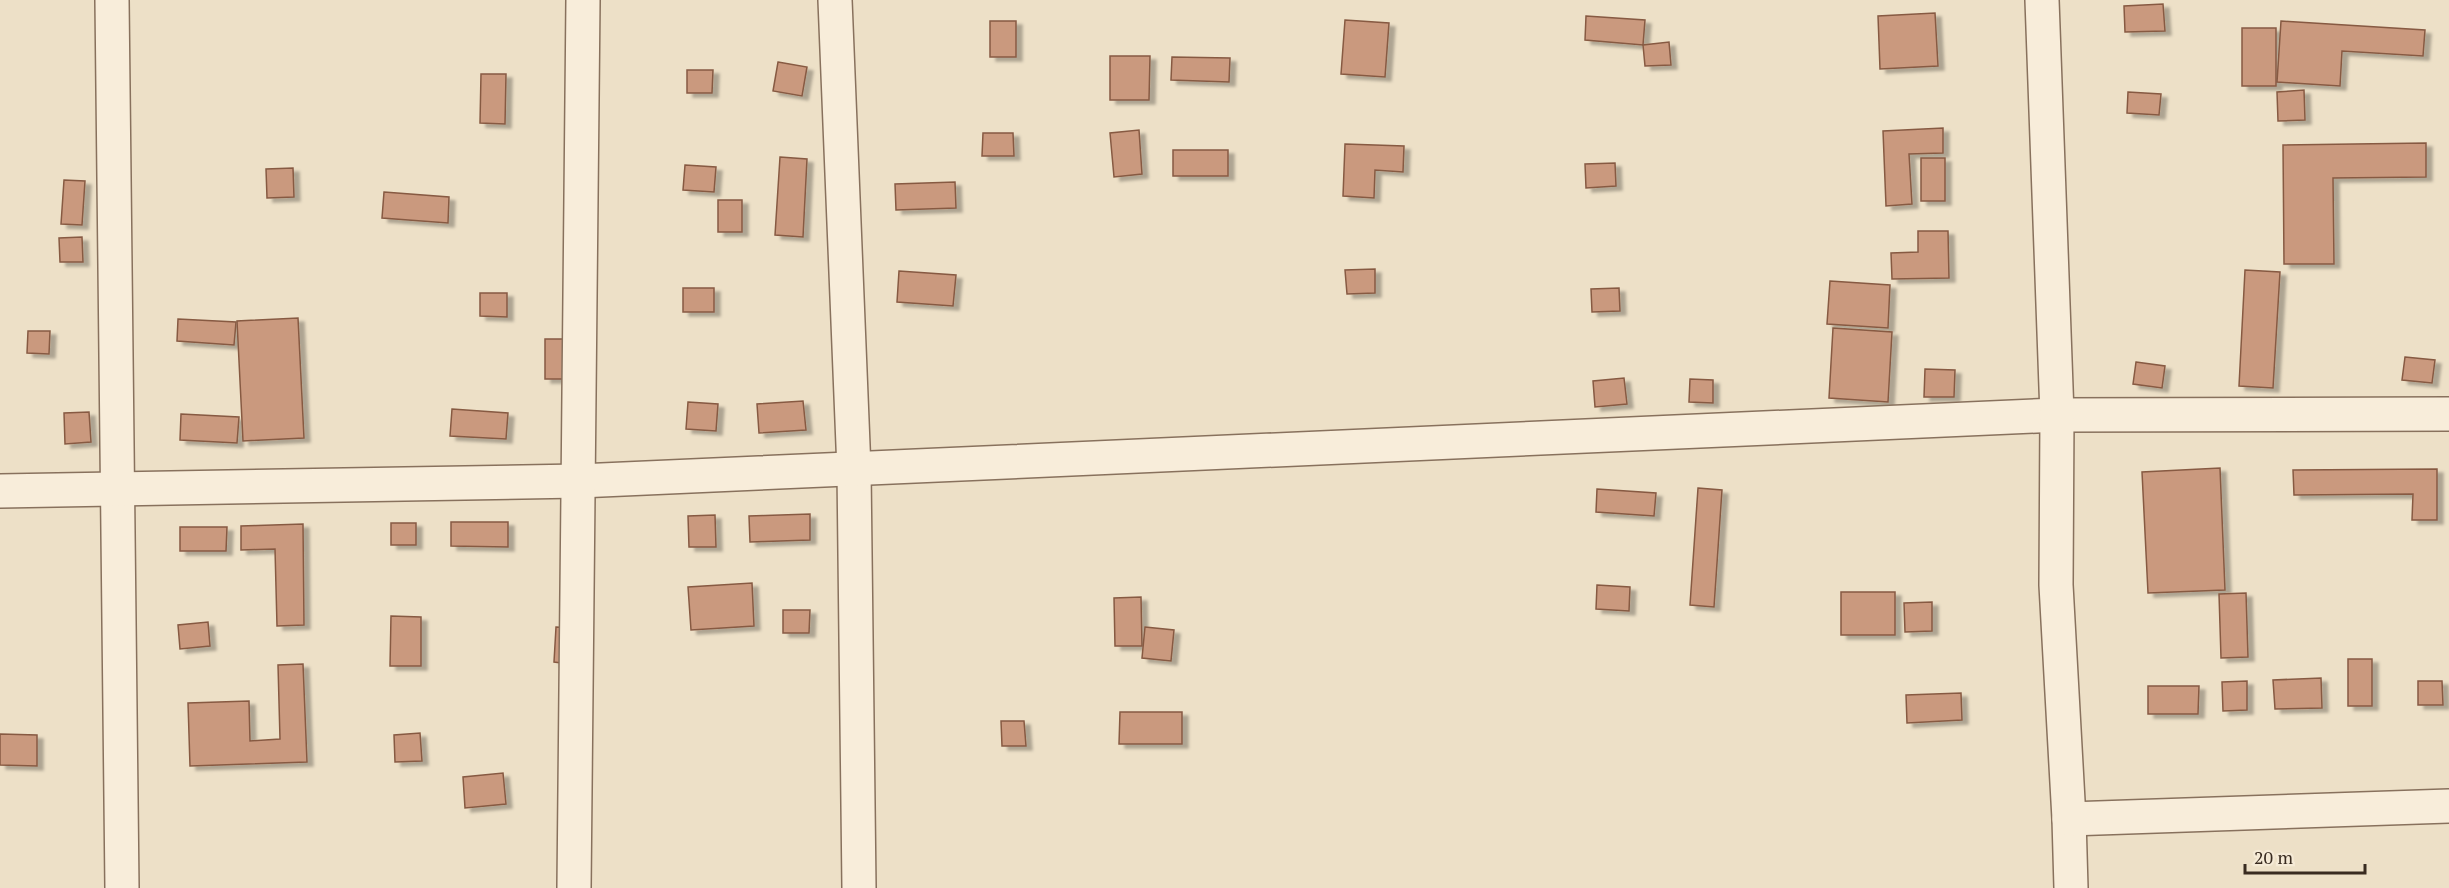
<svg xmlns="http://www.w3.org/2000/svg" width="2449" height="888" font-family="'PT Serif',serif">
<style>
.building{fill:#ca997e;stroke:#875a43;stroke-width:1.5;filter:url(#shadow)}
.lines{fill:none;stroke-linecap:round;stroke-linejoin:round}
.minor-casing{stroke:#88715d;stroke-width:36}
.tertiary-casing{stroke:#88715d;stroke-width:36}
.minor{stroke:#f8edda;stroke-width:33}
.tertiary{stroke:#f8edda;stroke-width:33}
</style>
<defs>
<filter id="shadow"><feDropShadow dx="6" dy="4" stdDeviation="1.5" flood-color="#0004"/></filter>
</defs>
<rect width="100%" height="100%" fill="#ede0c7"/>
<!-- building -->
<g class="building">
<polygon points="2163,4 2165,31 2125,32 2124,6"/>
<polygon points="1935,13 1938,66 1880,69 1878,16"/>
<polygon points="1586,16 1645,20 1643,45 1585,40"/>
<polygon points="1345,20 1389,23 1385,77 1341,74"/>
<rect x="990" y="21" width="26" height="36"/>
<polygon points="2281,21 2425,30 2423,56 2342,51 2340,86 2277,82"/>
<rect x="2242" y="28" width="34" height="58"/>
<polygon points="1669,42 1671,65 1645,66 1643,45"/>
<polygon points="1110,56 1150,56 1149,100 1110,100"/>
<polygon points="1172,57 1230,58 1229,82 1171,80"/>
<polygon points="778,62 807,67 802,96 773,91"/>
<polygon points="687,70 713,70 712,93 687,93"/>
<polygon points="481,74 506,74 505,124 480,123"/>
<polygon points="2304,90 2305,120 2278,121 2277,92"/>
<polygon points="2128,92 2161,94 2159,115 2127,113"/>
<polygon points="1943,128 1943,153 1909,154 1912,204 1886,206 1883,131"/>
<polygon points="1139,130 1142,174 1114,177 1110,133"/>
<polygon points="983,133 1013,133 1014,156 982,156"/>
<polygon points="2426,143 2426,177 2333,178 2334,264 2284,264 2283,145"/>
<polygon points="1345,144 1404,146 1403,172 1375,170 1374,198 1343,196"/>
<rect x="1173" y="150" width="55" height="26"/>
<polygon points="780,157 807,159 803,237 775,235"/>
<rect x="1921" y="158" width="24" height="43"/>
<polygon points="1615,163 1616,186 1586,188 1585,164"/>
<polygon points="685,165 716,167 714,192 683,190"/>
<polygon points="293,168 294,197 267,198 266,169"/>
<polygon points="64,180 85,181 82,225 61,224"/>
<polygon points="955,182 956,208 896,210 895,184"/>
<polygon points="384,192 449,197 448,223 382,218"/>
<rect x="718" y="200" width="24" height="32"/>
<polygon points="1918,231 1948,231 1949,278 1892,279 1891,253 1918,252"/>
<polygon points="82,237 83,262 60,262 59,238"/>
<polygon points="1375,269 1375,293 1347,294 1345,270"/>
<polygon points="2245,270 2280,272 2273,388 2239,386"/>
<polygon points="899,271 956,275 953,306 897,302"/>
<polygon points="1830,281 1890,285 1888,328 1827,324"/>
<rect x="683" y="288" width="31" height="24"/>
<polygon points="1619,288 1620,311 1592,312 1591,289"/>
<polygon points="480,293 507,293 507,317 480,316"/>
<polygon points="298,318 304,438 243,441 237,321"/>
<polygon points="178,319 236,322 234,345 177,341"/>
<polygon points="1833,328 1892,332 1888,402 1829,398"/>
<polygon points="28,331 50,331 49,354 27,353"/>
<rect x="545" y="339" width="18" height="40"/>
<polygon points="2405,357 2435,360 2432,383 2402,380"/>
<polygon points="2136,362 2165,366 2162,388 2133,384"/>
<polygon points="1925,369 1955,370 1954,397 1924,397"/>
<polygon points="1624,378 1627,404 1595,407 1593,381"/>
<polygon points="1690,379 1713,380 1713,403 1689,402"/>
<polygon points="803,401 806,430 759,433 757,404"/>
<polygon points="688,402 718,404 716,431 686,429"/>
<polygon points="452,409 508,413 506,439 450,436"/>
<polygon points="89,412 91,442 65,444 64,413"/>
<polygon points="181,414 239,417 237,443 180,440"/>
<polygon points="2220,468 2225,590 2148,593 2142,472"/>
<polygon points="2437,469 2437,520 2412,520 2413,494 2294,495 2293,470"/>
<polygon points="1698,488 1722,490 1714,607 1690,605"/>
<polygon points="1597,489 1656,493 1654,516 1596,512"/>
<polygon points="810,514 810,540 750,542 749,516"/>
<polygon points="715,515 716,547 689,547 688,516"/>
<polygon points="451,522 508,522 508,547 451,546"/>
<rect x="391" y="523" width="25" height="22"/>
<polygon points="303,524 304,625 277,626 275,549 241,550 241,526"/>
<polygon points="180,527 227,527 226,551 180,551"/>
<polygon points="752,583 754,626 691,630 688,587"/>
<polygon points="1597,585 1630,587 1629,611 1596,609"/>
<rect x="1841" y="592" width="54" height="43"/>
<polygon points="2246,593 2248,657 2221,658 2219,594"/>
<polygon points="1141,597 1142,646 1115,646 1114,598"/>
<polygon points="1932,602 1932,631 1905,632 1904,603"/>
<polygon points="783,610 810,610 809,633 783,633"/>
<polygon points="391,616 421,617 421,666 390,666"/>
<polygon points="208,622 210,646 180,649 178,625"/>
<polygon points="556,627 571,628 569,664 554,662"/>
<polygon points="1145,627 1174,630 1171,661 1142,658"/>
<rect x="2348" y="659" width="24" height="47"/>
<polygon points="303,664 307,762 190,766 188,703 249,701 250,741 280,739 278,665"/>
<polygon points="2321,678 2322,708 2275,709 2273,680"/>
<polygon points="2247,681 2247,710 2223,711 2222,682"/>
<polygon points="2418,681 2442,681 2443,705 2418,705"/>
<polygon points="2148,686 2199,686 2198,714 2148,714"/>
<polygon points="1961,693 1962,720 1907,723 1906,695"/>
<polygon points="1120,712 1182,712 1182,744 1119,744"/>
<polygon points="1001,721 1024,721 1026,746 1002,746"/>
<polygon points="420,733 422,761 395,762 394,735"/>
<polygon points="0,734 37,735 37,766 0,765"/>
<polygon points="503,773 506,804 465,808 463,777"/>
</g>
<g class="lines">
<!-- minor casing -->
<g class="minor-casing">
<g id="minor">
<polyline points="112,0 122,888"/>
<polyline points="835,0 854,470 859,888"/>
<polyline points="0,491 579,481 2057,415 2449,414"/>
<polyline points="2069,819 2071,888"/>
<polyline points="574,888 583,0"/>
</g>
</g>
<!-- tertiary casing -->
<g class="tertiary-casing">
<polyline id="tertiary" points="2042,0 2057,415 2056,585 2069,819 2449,806"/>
</g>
<!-- minor -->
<use href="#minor" class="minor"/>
<!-- tertiary -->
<use href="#tertiary" class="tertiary"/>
</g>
<!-- scale -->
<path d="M2245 864v9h120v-9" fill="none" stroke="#392b20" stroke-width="3"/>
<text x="2254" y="864" font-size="18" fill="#392b20" stroke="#f5ead6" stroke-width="4.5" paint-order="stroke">20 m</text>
</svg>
